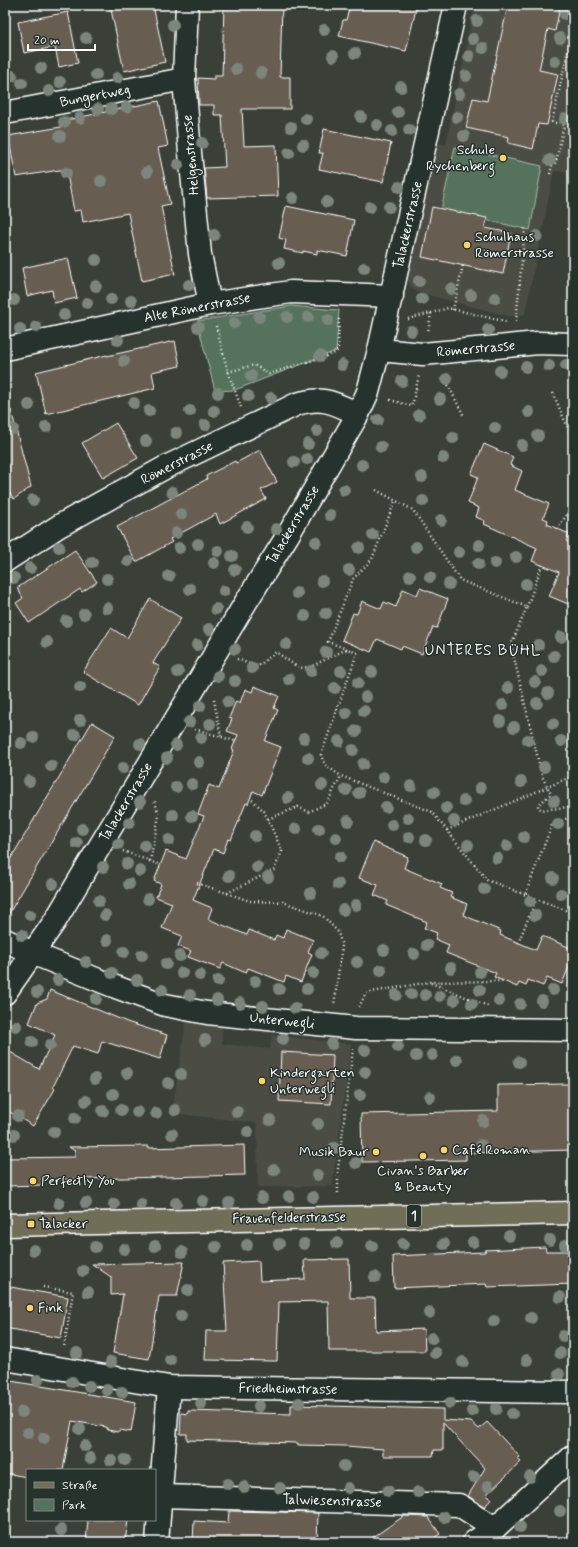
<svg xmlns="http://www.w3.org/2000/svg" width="578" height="1547" font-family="Mynerve,sans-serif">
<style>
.built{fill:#4c4d44}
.green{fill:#54735c;stroke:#aab9ae}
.building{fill:#675d51;stroke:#fff}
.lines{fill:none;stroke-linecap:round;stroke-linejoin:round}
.minor-casing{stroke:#fff;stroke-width:25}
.major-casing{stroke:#fff;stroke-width:25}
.path{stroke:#fff;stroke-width:2.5;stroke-dasharray:1 3;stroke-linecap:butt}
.minor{stroke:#26332d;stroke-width:22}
.major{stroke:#716e59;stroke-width:22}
.tree{fill:#7c867d}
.poi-dot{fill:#ffd166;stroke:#26332d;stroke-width:1.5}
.labels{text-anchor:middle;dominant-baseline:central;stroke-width:3;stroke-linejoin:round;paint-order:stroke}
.shield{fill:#26332d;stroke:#bec2c0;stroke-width:1}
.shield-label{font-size:13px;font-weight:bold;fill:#fff}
.street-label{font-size:14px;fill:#fff;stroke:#26332d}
.poi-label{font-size:14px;fill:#fff;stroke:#26332d;text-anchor:start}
.neighbourhood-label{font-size:15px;letter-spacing:1px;fill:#fff;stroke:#26332d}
</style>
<rect width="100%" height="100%" fill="#3a4038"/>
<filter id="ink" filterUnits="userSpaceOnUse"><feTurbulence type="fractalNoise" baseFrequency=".025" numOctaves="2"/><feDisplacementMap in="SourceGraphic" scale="8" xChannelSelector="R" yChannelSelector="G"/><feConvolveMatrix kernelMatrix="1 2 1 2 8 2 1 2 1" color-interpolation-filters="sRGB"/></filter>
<g filter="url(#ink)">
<!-- built -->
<g class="built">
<polygon points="475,5 573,5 573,172 554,171 525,314 518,316 509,316 417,292 410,286 407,277 436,143 446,145"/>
<polygon points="186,1022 222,1028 222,1044 270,1049 272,1035 351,1044 332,1186 258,1187 257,1123 172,1113"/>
</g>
<!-- green -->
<g class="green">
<polygon points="455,147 542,166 530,230 441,210"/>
<polygon points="291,306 339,310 336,351 235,390 215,391 197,321"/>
</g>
<!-- building -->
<g class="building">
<polygon points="110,5 153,5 165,62 124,71"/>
<polygon points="224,5 282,5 280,77 290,77 290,109 242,109 244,146 276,145 278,196 207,198 204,168 225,167 222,115 214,115 214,105 199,105 198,78 214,79 214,76 222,76"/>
<polygon points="350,5 417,5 406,51 339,36 343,20 346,20"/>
<polygon points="508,5 551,5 560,7 555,31 548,29 539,70 558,74 547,125 538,124 533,149 508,143 509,137 466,128 473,98 487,101"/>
<polygon points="68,12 78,63 59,67 55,47 24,53 18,22"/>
<polygon points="159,101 168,146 158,148 170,204 161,206 175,274 142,281 128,213 83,222 81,210 74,211 66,169 16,177 8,136 67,126 66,120"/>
<polygon points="324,129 391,143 383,182 319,169 323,153 319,153"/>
<polygon points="286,206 354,220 347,256 317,250 317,254 303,251 303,253 284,249 286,240 279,238"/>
<polygon points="432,207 487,218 485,228 511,233 503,274 422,257"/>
<polygon points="68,258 77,298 54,303 52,290 27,296 22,268"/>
<polygon points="175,341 180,366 152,372 155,388 46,414 36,372 107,355 107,356"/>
<polygon points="5,410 11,410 31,487 14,499 5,487"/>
<polygon points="116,423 138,458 103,478 82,443"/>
<polygon points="484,444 513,457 510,465 522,471 515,490 549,504 543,518 548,520 547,524 569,534 566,541 571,543 573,539 573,606 549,596 559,572 532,561 537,548 484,524 485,521 476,517 479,508 468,503 478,477 471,474"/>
<polygon points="260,450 277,482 261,490 266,499 220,524 216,514 170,539 172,542 136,562 117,527 207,479 206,476 235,461 236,463"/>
<polygon points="75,550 97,582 82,592 80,589 29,623 16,603 23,598 17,588"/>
<polygon points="420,588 448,599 437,628 433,627 422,654 402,646 401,649 377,639 371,652 342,640 353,613 357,614 362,601 381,609 384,602 396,607 403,589 417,595"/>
<polygon points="150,599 181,618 153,663 160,667 138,705 83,672 111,628 127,638"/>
<polygon points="254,686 279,696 274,708 278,710 265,741 281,747 262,795 253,791 248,804 246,803 231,840 228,839 223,853 214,849 193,900 212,908 208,919 247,935 249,930 274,940 276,935 283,938 286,929 313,940 308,952 312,954 301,982 286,976 284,982 248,968 246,973 223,963 220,969 188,957 191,951 178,946 182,936 162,928 172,903 156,897 161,884 154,881 166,851 186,859 204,816 198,814 209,785 219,789 234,750 232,749 238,735 227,731 232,719 229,718 236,701 240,703 245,689 252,692"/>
<polygon points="92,722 115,736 5,920 5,868"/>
<polygon points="373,842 408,857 404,868 442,884 440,888 452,893 450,897 467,904 463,915 501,931 500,935 536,950 542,936 573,949 573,957 562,984 547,978 543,986 528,980 526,986 519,983 517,987 494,977 496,973 446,953 449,945 435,939 437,933 424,928 427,922 386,905 388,901 374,895 378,885 359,878"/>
<polygon points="50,990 127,1022 167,1035 160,1059 102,1041 98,1054 73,1046 53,1087 55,1089 33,1126 5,1109 5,1049 39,1069 55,1035 29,1023 37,1003 47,999"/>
<polygon points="281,1052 333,1055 331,1104 279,1101"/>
<polygon points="572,1084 573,1150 466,1153 466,1160 362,1162 361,1114 498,1111 498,1085"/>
<polygon points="244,1145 245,1175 43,1180 43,1185 5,1186 5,1158 75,1157 75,1151 69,1147 148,1146 148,1148"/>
<polygon points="545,1247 546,1251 573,1251 573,1284 487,1287 486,1284 394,1288 393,1256 485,1252 485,1250"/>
<polygon points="349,1259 350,1298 375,1298 376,1331 424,1329 425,1351 329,1351 328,1301 279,1302 277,1361 205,1360 206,1331 227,1331 223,1263 259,1261 260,1281 305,1279 304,1260"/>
<polygon points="184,1262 177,1296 159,1296 149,1359 113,1353 123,1294 111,1295 111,1277 92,1264"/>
<polygon points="5,1286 68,1297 61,1338 5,1328"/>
<polygon points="5,1380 136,1402 131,1432 120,1430 117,1432 108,1430 106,1427 72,1421 63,1470 27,1470 27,1477 5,1473"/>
<polygon points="291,1405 443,1409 443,1420 471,1422 479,1429 487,1422 520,1457 517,1459 521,1462 486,1495 491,1498 485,1507 468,1496 485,1468 443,1423 443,1450 434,1450 433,1456 383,1456 383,1449 346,1446 298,1445 298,1443 187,1440 187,1434 180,1434 181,1413 188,1414 188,1411 291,1414"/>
<polygon points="229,1511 318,1513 317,1542 193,1542 194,1521 228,1523"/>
<polygon points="404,1516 428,1517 440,1534 428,1542 366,1542"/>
<polygon points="88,1520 128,1520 125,1542 86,1542"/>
</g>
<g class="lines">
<!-- minor casing -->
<g class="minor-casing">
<g id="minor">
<polyline points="187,5 184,79 190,153 200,254 210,304"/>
<polyline points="5,113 184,79"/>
<polyline points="5,349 210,304 291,292 392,296"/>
<polyline points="379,350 423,354 538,343 573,344"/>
<path d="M5,561l54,-35 107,-59 131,-63c27,-8 37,-1 61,10"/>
<polyline points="5,940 32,953 113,986 165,1005 207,1013 356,1028 573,1030"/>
<polyline points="5,993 55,921 246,602 288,535 358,414 368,392 379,350 456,5"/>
<polyline points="5,1359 169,1387 573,1392"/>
<polyline points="162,1496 459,1505 495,1528"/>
<polyline points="157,1542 169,1387"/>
<polyline points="474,1542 495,1528 573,1456"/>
</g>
</g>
<!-- major casing -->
<g class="major-casing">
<polyline id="major" points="5,1225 573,1213"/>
</g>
<!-- path -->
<g class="path">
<polyline points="557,6 557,5"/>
<polyline points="550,174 552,166 556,162 564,125 552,122 573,28"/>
<polyline points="453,310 463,265"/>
<polyline points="431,313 448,308 507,322"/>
<polyline points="408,319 431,313 428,332"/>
<polyline points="516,321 525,228"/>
<polyline points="216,326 228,372 241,407"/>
<polyline points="228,372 254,365 269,374 335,353 338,350 339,316"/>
<polyline points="448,385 464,416"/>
<polyline points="553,393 573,440"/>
<polyline points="390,400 412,406 419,375"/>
<polyline points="376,490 413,510 460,580 527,607 511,645 542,776 551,794 538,805 538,807 542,810 568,807 571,811 570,817 552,825 525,895"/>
<polyline points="557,529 573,506"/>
<polyline points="527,607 542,565"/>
<polyline points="347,649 328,642 353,579 372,559 395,501"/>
<polyline points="237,659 257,667 276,652 299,668 310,667 347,649 357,653 321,755 325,765 341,776 432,812 487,880 573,913"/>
<polyline points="214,700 221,737"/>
<polyline points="195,729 235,741"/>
<polyline points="268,819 298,807 309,812 327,803 341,776"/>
<polyline points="447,830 573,776"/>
<polyline points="123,851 160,865"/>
<polyline points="150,861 159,815 154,799"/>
<polyline points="197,883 250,901 283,902 323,916 338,932 342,946 334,1005"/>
<polyline points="227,893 274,870 282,851 264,811 250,798"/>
<polyline points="518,943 536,900"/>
<polyline points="431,983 488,1006"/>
<polyline points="359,1007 366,993 429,982 503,981"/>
<polyline points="338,1193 338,1169 353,1049"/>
<polyline points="43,1287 73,1292 64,1347"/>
</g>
<!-- minor -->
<use href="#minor" class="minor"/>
<!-- major -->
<use href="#major" class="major"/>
</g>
<!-- trees -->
<g class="tree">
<circle cx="565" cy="14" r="6"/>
<circle cx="477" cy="21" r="6"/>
<circle cx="173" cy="25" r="6"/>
<circle cx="324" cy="30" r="6"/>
<circle cx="86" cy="38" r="6"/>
<circle cx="560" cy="38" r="6"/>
<circle cx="473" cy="39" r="6"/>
<circle cx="483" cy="48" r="6"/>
<circle cx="355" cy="53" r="6"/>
<circle cx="333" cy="56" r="6"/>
<circle cx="469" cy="56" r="6"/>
<circle cx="555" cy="61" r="6"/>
<circle cx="41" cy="68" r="6"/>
<circle cx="236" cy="69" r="6"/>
<circle cx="261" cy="73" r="6"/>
<circle cx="96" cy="75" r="6"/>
<circle cx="12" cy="76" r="6"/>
<circle cx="466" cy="76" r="6"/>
<circle cx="117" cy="78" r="6"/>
<circle cx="60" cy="82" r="6"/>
<circle cx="22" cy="83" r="6"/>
<circle cx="401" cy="87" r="6"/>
<circle cx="49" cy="91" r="6"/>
<circle cx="459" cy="94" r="6"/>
<circle cx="127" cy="107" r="6"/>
<circle cx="98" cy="109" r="6"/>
<circle cx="111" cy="109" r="6"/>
<circle cx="398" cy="112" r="6"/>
<circle cx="361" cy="117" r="6"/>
<circle cx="457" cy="117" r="6"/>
<circle cx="80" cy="118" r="6"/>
<circle cx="306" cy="119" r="6"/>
<circle cx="565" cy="119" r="6"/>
<circle cx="64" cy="122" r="6"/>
<circle cx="377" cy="125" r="6"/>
<circle cx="291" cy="127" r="6"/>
<circle cx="409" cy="130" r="6"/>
<circle cx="392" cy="131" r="6"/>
<circle cx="60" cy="136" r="6"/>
<circle cx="464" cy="136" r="6"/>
<circle cx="202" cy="143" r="6"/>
<circle cx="303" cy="145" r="6"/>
<circle cx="289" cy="153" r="6"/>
<circle cx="550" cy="160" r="6"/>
<circle cx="178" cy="165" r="6"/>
<circle cx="147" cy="172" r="6"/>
<circle cx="66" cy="173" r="6"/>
<circle cx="101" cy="181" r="6"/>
<circle cx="399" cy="187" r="6"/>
<circle cx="293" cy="198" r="6"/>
<circle cx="327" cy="202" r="6"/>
<circle cx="370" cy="207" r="6"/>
<circle cx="389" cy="207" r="6"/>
<circle cx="214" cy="235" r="6"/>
<circle cx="537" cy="236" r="6"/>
<circle cx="96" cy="260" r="6"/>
<circle cx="279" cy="263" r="6"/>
<circle cx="364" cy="268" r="6"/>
<circle cx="419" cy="281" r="6"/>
<circle cx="189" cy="285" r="6"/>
<circle cx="96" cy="286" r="6"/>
<circle cx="451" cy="289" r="6"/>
<circle cx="471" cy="295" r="6"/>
<circle cx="495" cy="298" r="6"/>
<circle cx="111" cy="299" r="6"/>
<circle cx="422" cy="299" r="6"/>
<circle cx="14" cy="300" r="6"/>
<circle cx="131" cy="301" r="6"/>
<circle cx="87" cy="303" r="6"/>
<circle cx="64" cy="315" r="6"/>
<circle cx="259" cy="317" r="6"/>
<circle cx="287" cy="317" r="6"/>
<circle cx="308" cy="317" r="6"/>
<circle cx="328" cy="320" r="6"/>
<circle cx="234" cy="323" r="6"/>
<circle cx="36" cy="327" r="6"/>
<circle cx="198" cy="327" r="6"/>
<circle cx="20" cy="329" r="6"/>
<circle cx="488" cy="330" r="6"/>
<circle cx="411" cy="331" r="6"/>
<circle cx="118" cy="340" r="6"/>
<circle cx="320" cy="356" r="6"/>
<circle cx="124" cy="361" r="6"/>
<circle cx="342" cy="365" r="6"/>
<circle cx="566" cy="365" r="6"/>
<circle cx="549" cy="366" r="6"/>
<circle cx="526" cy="367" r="6"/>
<circle cx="500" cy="371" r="6"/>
<circle cx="251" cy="376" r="6"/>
<circle cx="447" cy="379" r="6"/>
<circle cx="402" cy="381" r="6"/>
<circle cx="218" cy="393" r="6"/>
<circle cx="248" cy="396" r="6"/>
<circle cx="271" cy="398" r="6"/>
<circle cx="440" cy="399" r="6"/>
<circle cx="134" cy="403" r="6"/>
<circle cx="29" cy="405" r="6"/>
<circle cx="149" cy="411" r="6"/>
<circle cx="190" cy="411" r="6"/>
<circle cx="214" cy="411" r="6"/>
<circle cx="529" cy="412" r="6"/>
<circle cx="419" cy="415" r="6"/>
<circle cx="378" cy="420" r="6"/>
<circle cx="205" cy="425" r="6"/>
<circle cx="46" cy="427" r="6"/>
<circle cx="495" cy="428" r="6"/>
<circle cx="13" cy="429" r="6"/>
<circle cx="317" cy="431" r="6"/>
<circle cx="176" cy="433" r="6"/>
<circle cx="538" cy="436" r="6"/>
<circle cx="453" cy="438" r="6"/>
<circle cx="146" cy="441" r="6"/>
<circle cx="308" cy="444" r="6"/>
<circle cx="522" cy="445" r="6"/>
<circle cx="381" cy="447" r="6"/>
<circle cx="443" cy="458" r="6"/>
<circle cx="307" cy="459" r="6"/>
<circle cx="294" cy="462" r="6"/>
<circle cx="362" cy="465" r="6"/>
<circle cx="422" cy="477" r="6"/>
<circle cx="344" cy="490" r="6"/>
<circle cx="172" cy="492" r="6"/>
<circle cx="33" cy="500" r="6"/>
<circle cx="423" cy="501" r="6"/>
<circle cx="181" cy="514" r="6"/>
<circle cx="330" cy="515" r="6"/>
<circle cx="441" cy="520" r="6"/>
<circle cx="247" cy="527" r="6"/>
<circle cx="276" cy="529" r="6"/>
<circle cx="176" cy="533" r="6"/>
<circle cx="373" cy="535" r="6"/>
<circle cx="316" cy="542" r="6"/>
<circle cx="198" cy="544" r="6"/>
<circle cx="479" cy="545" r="6"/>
<circle cx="59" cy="547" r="6"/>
<circle cx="416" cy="547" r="6"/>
<circle cx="179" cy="548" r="6"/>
<circle cx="359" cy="548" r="6"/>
<circle cx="218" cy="551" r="6"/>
<circle cx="459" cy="552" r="6"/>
<circle cx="232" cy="556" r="6"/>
<circle cx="516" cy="557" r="6"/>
<circle cx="128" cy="561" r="6"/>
<circle cx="92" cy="562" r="6"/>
<circle cx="214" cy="563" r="6"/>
<circle cx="495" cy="563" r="6"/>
<circle cx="478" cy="564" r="6"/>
<circle cx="30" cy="568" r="6"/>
<circle cx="235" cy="570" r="6"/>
<circle cx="349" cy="570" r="6"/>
<circle cx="169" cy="576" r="6"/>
<circle cx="410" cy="576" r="6"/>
<circle cx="430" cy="577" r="6"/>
<circle cx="14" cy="578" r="6"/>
<circle cx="107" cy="579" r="6"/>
<circle cx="322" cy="581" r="6"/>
<circle cx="449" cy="584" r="6"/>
<circle cx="526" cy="584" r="6"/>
<circle cx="190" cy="589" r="6"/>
<circle cx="224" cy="591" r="6"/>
<circle cx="297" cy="593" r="6"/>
<circle cx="107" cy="608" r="6"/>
<circle cx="216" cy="609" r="6"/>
<circle cx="326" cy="613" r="6"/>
<circle cx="84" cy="614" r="6"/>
<circle cx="305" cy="616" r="6"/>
<circle cx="66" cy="621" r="6"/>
<circle cx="209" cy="629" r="6"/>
<circle cx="561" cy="637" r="6"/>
<circle cx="47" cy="642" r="6"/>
<circle cx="286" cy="644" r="6"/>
<circle cx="197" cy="645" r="6"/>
<circle cx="538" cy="645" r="6"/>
<circle cx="235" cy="649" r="6"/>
<circle cx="326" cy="652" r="6"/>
<circle cx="554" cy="656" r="6"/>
<circle cx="252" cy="668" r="6"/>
<circle cx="311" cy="671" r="6"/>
<circle cx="341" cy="671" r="6"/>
<circle cx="542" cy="671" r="6"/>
<circle cx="178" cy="672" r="6"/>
<circle cx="372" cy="672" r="6"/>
<circle cx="218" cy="676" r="6"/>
<circle cx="289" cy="679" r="6"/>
<circle cx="235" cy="681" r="6"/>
<circle cx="535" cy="682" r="6"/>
<circle cx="358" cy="683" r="6"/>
<circle cx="80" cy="687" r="6"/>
<circle cx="335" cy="688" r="6"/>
<circle cx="508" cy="688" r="6"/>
<circle cx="548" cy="693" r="6"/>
<circle cx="366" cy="697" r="6"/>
<circle cx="228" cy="702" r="6"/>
<circle cx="537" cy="703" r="6"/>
<circle cx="503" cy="705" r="6"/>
<circle cx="200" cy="706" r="6"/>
<circle cx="364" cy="711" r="6"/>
<circle cx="346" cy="713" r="6"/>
<circle cx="80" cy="720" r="6"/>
<circle cx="500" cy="721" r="6"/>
<circle cx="189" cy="722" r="6"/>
<circle cx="210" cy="724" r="6"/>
<circle cx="553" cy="724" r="6"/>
<circle cx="514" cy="727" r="6"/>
<circle cx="356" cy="731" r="6"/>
<circle cx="75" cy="735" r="6"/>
<circle cx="33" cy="737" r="6"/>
<circle cx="201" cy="738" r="6"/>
<circle cx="304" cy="738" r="6"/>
<circle cx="528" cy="740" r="6"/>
<circle cx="339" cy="741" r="6"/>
<circle cx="561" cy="741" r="6"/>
<circle cx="21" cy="743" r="6"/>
<circle cx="140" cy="744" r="6"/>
<circle cx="176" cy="745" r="6"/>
<circle cx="353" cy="750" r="6"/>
<circle cx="167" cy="758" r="6"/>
<circle cx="308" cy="758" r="6"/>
<circle cx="199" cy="762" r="6"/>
<circle cx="363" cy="764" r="6"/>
<circle cx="51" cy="766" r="6"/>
<circle cx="544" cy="767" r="6"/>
<circle cx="123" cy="768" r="6"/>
<circle cx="383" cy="777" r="6"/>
<circle cx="29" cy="781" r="6"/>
<circle cx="521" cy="782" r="6"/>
<circle cx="192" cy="784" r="6"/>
<circle cx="322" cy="785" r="6"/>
<circle cx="411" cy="786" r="6"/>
<circle cx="176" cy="787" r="6"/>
<circle cx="480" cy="788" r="6"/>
<circle cx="346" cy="790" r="6"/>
<circle cx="434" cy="792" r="6"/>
<circle cx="359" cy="793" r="6"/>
<circle cx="288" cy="798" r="6"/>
<circle cx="464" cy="801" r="6"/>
<circle cx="554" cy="801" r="6"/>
<circle cx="140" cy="802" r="6"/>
<circle cx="386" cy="807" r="6"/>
<circle cx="446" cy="808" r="6"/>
<circle cx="173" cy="815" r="6"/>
<circle cx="192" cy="816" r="6"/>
<circle cx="408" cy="818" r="6"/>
<circle cx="348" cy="821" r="6"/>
<circle cx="454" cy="821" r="6"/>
<circle cx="129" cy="823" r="6"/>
<circle cx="558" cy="824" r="6"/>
<circle cx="392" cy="825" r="6"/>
<circle cx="82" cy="829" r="6"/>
<circle cx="296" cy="829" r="6"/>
<circle cx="319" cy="829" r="6"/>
<circle cx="255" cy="836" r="6"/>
<circle cx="409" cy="837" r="6"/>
<circle cx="524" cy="837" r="6"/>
<circle cx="336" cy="838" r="6"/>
<circle cx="169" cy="840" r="6"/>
<circle cx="426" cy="840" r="6"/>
<circle cx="77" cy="843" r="6"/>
<circle cx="118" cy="844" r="6"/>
<circle cx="468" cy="845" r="6"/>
<circle cx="145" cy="846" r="6"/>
<circle cx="507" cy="846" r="6"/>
<circle cx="340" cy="857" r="6"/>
<circle cx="497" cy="858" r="6"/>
<circle cx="127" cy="864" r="6"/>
<circle cx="103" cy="867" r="6"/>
<circle cx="257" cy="867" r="6"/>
<circle cx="140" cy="871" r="6"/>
<circle cx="229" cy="876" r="6"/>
<circle cx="268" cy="877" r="6"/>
<circle cx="553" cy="878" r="6"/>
<circle cx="53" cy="884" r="6"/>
<circle cx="129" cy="884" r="6"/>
<circle cx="338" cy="884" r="6"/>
<circle cx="484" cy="889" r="6"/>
<circle cx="311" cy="893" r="6"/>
<circle cx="561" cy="894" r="6"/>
<circle cx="148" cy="899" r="6"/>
<circle cx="99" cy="901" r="6"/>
<circle cx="530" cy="901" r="6"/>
<circle cx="356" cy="905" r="6"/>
<circle cx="343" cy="910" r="6"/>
<circle cx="30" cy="915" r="6"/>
<circle cx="105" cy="915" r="6"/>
<circle cx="535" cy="915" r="6"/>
<circle cx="22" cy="935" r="6"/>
<circle cx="107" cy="940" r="6"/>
<circle cx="427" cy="945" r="6"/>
<circle cx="384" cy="950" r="6"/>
<circle cx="124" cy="952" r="6"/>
<circle cx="321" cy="953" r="6"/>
<circle cx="414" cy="954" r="6"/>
<circle cx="142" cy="955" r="6"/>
<circle cx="180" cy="956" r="6"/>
<circle cx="86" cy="962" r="6"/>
<circle cx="357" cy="962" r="6"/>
<circle cx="166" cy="964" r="6"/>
<circle cx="451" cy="968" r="6"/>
<circle cx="381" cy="970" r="6"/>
<circle cx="480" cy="972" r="6"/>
<circle cx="112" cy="973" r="6"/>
<circle cx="182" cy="973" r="6"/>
<circle cx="313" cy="973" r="6"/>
<circle cx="200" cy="975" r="6"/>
<circle cx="58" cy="980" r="6"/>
<circle cx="137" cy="980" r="6"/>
<circle cx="218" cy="981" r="6"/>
<circle cx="255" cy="981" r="6"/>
<circle cx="279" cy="989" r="6"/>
<circle cx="307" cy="989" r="6"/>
<circle cx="162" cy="990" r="6"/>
<circle cx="480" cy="990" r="6"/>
<circle cx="553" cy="990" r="6"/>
<circle cx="37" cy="992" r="6"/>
<circle cx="411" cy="994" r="6"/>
<circle cx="190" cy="995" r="6"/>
<circle cx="396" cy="995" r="6"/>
<circle cx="425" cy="995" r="6"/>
<circle cx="440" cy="996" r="6"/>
<circle cx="96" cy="999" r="6"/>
<circle cx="217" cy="1000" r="6"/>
<circle cx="454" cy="1000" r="6"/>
<circle cx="499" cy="1001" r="6"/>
<circle cx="542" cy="1001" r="6"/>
<circle cx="240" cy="1003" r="6"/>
<circle cx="472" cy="1004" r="6"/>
<circle cx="520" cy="1004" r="6"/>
<circle cx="263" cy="1006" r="6"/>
<circle cx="295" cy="1008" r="6"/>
<circle cx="16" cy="1026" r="6"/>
<circle cx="283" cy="1039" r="6"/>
<circle cx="205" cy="1040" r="6"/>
<circle cx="32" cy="1042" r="6"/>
<circle cx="332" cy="1044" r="6"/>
<circle cx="50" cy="1045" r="6"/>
<circle cx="398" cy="1047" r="6"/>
<circle cx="365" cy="1050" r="6"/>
<circle cx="432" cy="1055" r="6"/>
<circle cx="416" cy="1056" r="6"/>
<circle cx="457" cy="1060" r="6"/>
<circle cx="519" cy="1062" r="6"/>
<circle cx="365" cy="1072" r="6"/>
<circle cx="127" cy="1073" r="6"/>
<circle cx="181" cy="1074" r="6"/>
<circle cx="95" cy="1079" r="6"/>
<circle cx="168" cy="1083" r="6"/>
<circle cx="113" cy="1094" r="6"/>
<circle cx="360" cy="1095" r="6"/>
<circle cx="430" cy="1097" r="6"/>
<circle cx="86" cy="1101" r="6"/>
<circle cx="121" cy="1110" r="6"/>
<circle cx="175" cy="1110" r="6"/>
<circle cx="103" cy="1111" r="6"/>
<circle cx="137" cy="1112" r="6"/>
<circle cx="237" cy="1112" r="6"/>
<circle cx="156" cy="1113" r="6"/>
<circle cx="18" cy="1116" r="6"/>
<circle cx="75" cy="1118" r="6"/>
<circle cx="270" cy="1120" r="6"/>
<circle cx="483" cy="1121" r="6"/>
<circle cx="318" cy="1124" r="6"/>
<circle cx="54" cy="1132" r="6"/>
<circle cx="248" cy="1132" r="6"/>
<circle cx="172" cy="1134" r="6"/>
<circle cx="14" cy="1135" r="6"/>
<circle cx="481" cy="1145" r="6"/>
<circle cx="334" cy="1148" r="6"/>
<circle cx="356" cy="1163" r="6"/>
<circle cx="274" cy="1170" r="6"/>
<circle cx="317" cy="1175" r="6"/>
<circle cx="289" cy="1196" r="6"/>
<circle cx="313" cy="1197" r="6"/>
<circle cx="262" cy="1198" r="6"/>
<circle cx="203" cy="1201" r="6"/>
<circle cx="59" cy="1203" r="6"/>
<circle cx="86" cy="1203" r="6"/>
<circle cx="176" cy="1203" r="6"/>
<circle cx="229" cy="1203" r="6"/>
<circle cx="114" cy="1204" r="6"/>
<circle cx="141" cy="1204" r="6"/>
<circle cx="509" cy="1236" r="6"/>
<circle cx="550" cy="1240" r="6"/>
<circle cx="473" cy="1242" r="6"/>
<circle cx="337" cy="1243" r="6"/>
<circle cx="279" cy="1244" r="6"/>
<circle cx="304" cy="1244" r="6"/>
<circle cx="403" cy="1244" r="6"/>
<circle cx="444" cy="1244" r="6"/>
<circle cx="247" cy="1245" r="6"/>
<circle cx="565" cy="1245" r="6"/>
<circle cx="155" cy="1246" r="6"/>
<circle cx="372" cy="1246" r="6"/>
<circle cx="95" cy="1247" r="6"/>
<circle cx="216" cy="1247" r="6"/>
<circle cx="124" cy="1249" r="6"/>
<circle cx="34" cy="1250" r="6"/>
<circle cx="182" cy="1252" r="6"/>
<circle cx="83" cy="1271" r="6"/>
<circle cx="375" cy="1277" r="6"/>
<circle cx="188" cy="1290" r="6"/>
<circle cx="88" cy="1292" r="6"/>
<circle cx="560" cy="1297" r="6"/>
<circle cx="429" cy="1313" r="6"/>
<circle cx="181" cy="1316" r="6"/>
<circle cx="531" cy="1318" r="6"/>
<circle cx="494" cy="1321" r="6"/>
<circle cx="563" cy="1336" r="6"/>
<circle cx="432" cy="1338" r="6"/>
<circle cx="77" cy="1353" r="6"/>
<circle cx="435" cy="1353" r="6"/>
<circle cx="560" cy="1353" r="6"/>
<circle cx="170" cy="1360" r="6"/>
<circle cx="527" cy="1360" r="6"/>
<circle cx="111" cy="1362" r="6"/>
<circle cx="463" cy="1362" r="6"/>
<circle cx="559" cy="1374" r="6"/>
<circle cx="38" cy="1380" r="6"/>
<circle cx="72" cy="1382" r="6"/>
<circle cx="89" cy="1386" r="6"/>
<circle cx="107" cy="1390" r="6"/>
<circle cx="122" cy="1392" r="6"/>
<circle cx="299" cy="1403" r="6"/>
<circle cx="450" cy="1403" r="6"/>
<circle cx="201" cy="1404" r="6"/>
<circle cx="259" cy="1406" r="6"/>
<circle cx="496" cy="1409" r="6"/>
<circle cx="472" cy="1411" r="6"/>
<circle cx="22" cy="1412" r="6"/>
<circle cx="512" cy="1414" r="6"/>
<circle cx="80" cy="1429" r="6"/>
<circle cx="28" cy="1433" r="6"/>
<circle cx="44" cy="1438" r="6"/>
<circle cx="85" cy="1446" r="6"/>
<circle cx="90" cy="1458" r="6"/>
<circle cx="111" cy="1460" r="6"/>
<circle cx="125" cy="1460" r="6"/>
<circle cx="344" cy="1466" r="6"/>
<circle cx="474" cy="1477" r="6"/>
<circle cx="530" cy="1477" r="6"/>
<circle cx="228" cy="1484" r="6"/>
<circle cx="488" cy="1486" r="6"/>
<circle cx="244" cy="1487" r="6"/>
<circle cx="280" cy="1488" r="6"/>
<circle cx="348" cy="1488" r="6"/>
<circle cx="388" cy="1491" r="6"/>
<circle cx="418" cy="1492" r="6"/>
<circle cx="560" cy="1511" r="6"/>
<circle cx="444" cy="1517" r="6"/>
<circle cx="520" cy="1527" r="6"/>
<circle cx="61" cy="1530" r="6"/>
</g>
</g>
<!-- markers -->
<g class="poi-dot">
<circle cx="503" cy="158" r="4"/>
<circle cx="467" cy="245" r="4"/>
<circle cx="262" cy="1081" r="4"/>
<circle cx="444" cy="1150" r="4"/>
<circle cx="376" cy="1152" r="4"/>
<circle cx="423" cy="1156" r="4"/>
<circle cx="33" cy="1181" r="4"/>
<rect x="27" y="1220" width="8" height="8" rx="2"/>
<circle cx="30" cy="1308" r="4"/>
</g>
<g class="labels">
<!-- shield labels -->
<rect class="shield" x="407" y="1205" width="14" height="22" rx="3"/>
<g class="shield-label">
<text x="414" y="1216">1</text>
</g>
<!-- street labels -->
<g class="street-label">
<text transform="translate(95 96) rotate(-11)">Bungertweg</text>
<text transform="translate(191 155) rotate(-95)">Helgenstrasse</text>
<text transform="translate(408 225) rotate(-77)">Talackerstrasse</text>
<text transform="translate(197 308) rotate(-11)">Alte Römerstrasse</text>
<text transform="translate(476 349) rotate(-5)">Römerstrasse</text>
<text transform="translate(177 463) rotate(-27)">Römerstrasse</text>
<text transform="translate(293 525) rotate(-59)">Talackerstrasse</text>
<text transform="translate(126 802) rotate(-59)">Talackerstrasse</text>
<text transform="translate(282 1021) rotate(6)">Unterwegli</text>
<text transform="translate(289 1218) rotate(-1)">Frauenfelderstrasse</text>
<text transform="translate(288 1389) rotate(1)">Friedheimstrasse</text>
<text transform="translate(332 1501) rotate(2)">Talwiesenstrasse</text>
</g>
<!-- poi labels -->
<g class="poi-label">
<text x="495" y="150" text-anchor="end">Schule<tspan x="495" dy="16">Rychenberg</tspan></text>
<text x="475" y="237">Schulhaus<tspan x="475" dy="16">Römerstrasse</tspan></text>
<text x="270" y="1073">Kindergarten<tspan x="270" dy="16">Unterwegli</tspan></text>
<text x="452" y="1150">Café Roman</text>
<text x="368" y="1152" text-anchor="end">Musik Baur</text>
<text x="423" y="1171" text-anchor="middle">Civan's Barber<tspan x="423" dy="16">&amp; Beauty</tspan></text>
<text x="41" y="1181">Perfectly You</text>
<text x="39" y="1224">Talacker</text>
<text x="38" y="1308">Fink</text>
</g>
<!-- neighbourhood labels -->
<g class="neighbourhood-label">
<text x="483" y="651">UNTERES BÜHL</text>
</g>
</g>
<!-- margin -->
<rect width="578" height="1547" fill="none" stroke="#26332d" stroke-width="20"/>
<rect x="10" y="10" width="558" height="1527" fill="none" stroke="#fff" stroke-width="1.5" filter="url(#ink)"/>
<!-- legend -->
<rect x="26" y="1469" width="130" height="52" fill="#26332d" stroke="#7d8581"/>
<rect x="34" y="1482" width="20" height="6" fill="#716e59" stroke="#7d8581"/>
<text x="62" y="1489" font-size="12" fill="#ffffff">Straße</text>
<rect x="34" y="1499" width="20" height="12" fill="#54735c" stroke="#7d8581"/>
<text x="62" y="1509" font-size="12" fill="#ffffff">Park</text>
<!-- scale -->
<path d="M28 44v6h67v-6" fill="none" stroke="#ffffff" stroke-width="2"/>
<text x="34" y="44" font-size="12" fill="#ffffff" stroke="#26332d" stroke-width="3" paint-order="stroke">20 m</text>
</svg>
